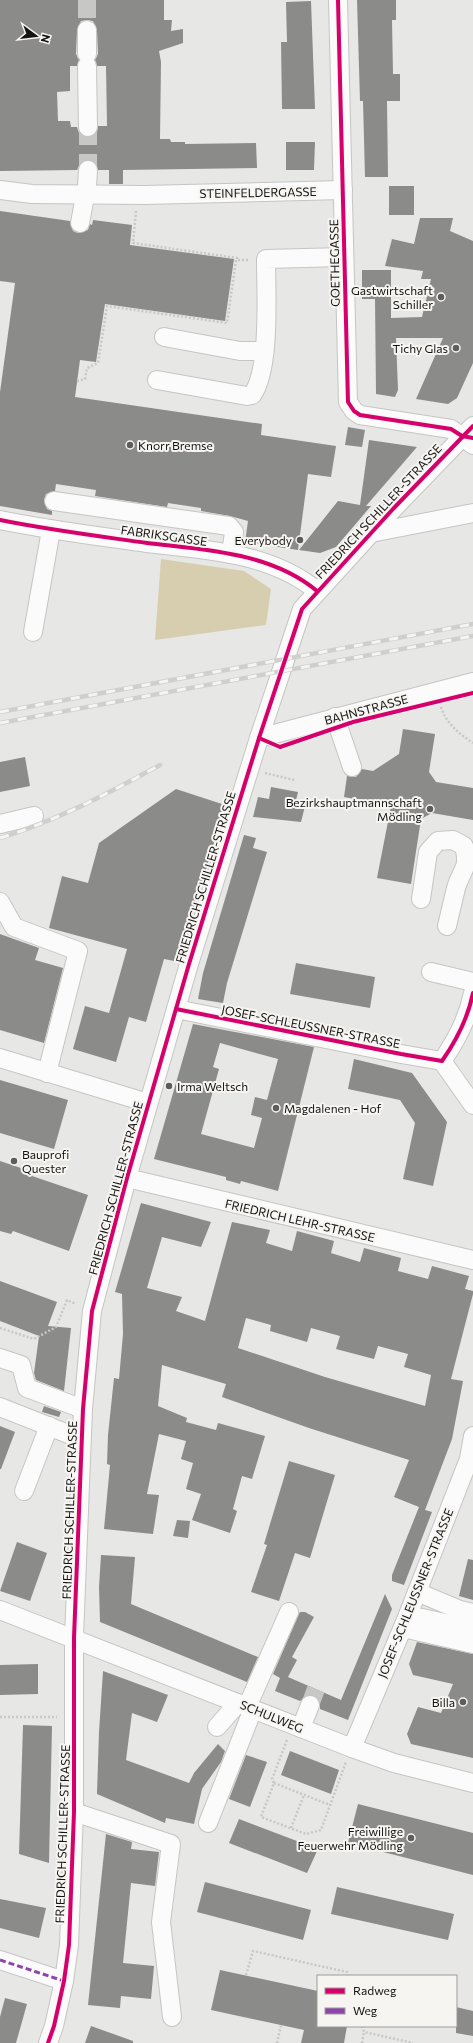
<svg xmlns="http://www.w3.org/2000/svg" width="473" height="2043" font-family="Commissioner,sans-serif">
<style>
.green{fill:#d6ceae}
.building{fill:#8b8b89;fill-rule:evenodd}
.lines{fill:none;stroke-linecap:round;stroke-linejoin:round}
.minor-tunnel{stroke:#c7c7c5;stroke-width:18;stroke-dasharray:18 9;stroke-linecap:butt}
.minor-casing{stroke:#c6c5c4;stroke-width:20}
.path{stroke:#c8c8c8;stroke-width:2.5;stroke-dasharray:2 2;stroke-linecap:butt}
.minor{stroke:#fbfbfb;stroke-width:18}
.rail-casing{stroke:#cfcfce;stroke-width:4.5}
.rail{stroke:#f6f5f1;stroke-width:3;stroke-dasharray:9;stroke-linecap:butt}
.quiet{stroke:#8e44ad;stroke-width:3;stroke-dasharray:6 3;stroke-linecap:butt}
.cycleway-casing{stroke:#f6f5f1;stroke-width:6}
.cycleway{stroke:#d6006c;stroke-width:4}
.poi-dot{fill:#5e5d5c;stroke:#f6f5f1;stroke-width:1.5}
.labels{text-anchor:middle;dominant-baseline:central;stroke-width:4;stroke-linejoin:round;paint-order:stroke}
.street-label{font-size:12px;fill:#141312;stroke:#f6f5f1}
.poi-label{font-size:12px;fill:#141312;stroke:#f6f5f1;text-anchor:end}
</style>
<rect width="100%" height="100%" fill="#e7e7e5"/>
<!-- green -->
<polygon class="green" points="161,559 244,571 271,589 266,625 155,640"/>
<!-- building -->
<g class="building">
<path d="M0,0h164v20h8l-1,11 12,-2v14l-24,8 2,11 -1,77h10l1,3h14v2l71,-1 1,25 -134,2v14h-14v-14h-11l-4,-8 -5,-2 -9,4 -3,6 -77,1zM87,20l6,1 4,9 1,24 -3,6 2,6h9l1,60h-9l-1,6 -8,5 -10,-4 -2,-6h-6l-1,-6h-12l-1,-29 13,-1v-25h7l2,-6 -3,-6 1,-24 4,-9z"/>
<polygon points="357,0 396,0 396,20 392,20 393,74 400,74 400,101 387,101 388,177 365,177 363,101 360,101"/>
<polygon points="311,1 315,109 282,109 281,42 287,42 286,2"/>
<polygon points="286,142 315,142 314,170 286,170"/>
<rect x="389" y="186" width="25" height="29"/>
<polygon points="0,211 70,221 73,231 78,233 88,230 90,224 92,225 93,220 132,225 130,245 234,259 225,321 105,304 96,362 80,360 75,397 262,424 261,435 336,446 331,477 308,474 298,550 245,542 248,521 230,516 201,511 201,508 168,503 167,507 95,496 96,490 56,484 55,491 46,494 44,500 47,509 52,511 52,515 0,506 0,392 15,283 0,281"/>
<polygon points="420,218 453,218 450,231 473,241 473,363 457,398 448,404 416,399 443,338 396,338 398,390 395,397 376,394 375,299 362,299 362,270 391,270 391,318 422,317 431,279 421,279 423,271 385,266 392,239 414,244"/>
<polygon points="348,427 365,430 362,447 345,445"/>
<polygon points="369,440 417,447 366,506 371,506 336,547 320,553 299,550 338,501 360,505"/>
<polygon points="403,729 435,734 429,772 436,782 473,788 473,820 432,813 421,819 411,884 377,878 391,806 344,797 347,776 356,777 362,769 373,771 399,754"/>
<polygon points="25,757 30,786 0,792 0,762"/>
<polygon points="271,787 298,792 295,804 305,806 301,822 253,817 258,797 269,799"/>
<polygon points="176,789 225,805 179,962 164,959 146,1022 129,1017 116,1062 73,1049 85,1006 109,1013 127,949 49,928 62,876 88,883 99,843"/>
<polygon points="244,835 256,838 253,848 267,852 227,983 223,1003 198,999 203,973"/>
<polygon points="0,934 39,948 35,960 63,968 44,1043 0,1030"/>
<polygon points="296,963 375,977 370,1008 290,994"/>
<path d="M193,1024l121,23 -36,144 -37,-10 -1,3 -14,-4v-3l-72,-18zM220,1043l58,16 -11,41 -12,-3 -4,18 11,3 -8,30 -53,-14 18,-65 -6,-2z"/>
<polygon points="354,1059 412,1073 447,1122 433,1186 403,1179 415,1123 400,1100 348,1089"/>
<polygon points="0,1080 68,1100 54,1149 0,1133"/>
<polygon points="0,1161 33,1172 32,1176 88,1195 69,1251 13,1231 11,1234 0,1231"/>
<path d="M141,1203l70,19 -10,25 -39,-10 -15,51 35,9 -6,14 29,10 27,-99 38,8 -4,13 26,8 5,-20 37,10 -3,12 29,9 4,-14 37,10 -3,13 30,8 4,-13 37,10 -4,13 8,2v3l-22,85 12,2 -11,58 -27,71 7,2 -28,73 -12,-4v-6l27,-68 -25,-10 15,-37 -100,-32 -87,-31 4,-13 -64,-19 -4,41 29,12 -1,4 30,8 2,-7 47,13 -13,43 -10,-3 -9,33 4,2 -7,22 -38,-13 9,-26 -15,-5 7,-26 -12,-4 5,-18 -27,-7 -12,60 12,1 -6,39 -49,-5 6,-64 -3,-1 1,-29 6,-57 5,1 4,-45 -1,-40 -7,-2zM246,1318l25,7 -1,6 37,11 4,-14 29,8 -4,13 38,10 4,-13 30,8 -4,13 27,8 -6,31 -100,-29 -87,-29z"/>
<polygon points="0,1281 57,1302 48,1326 71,1328 64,1391 36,1380 34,1373 39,1336 0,1321"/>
<polygon points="44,1406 61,1412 59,1417 42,1412"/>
<polygon points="0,1426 15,1432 1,1469 0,1469"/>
<polygon points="289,1461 335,1475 310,1558 295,1553 279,1601 251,1592 267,1545 264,1544"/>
<polygon points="177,1520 190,1521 188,1538 173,1536"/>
<polygon points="17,1542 47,1553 30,1601 0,1591"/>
<polygon points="101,1555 135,1557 131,1604 258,1657 247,1682 100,1622 99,1587"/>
<polygon points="468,1559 473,1560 473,1600 459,1596"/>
<polygon points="385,1594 392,1609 348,1720 320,1709 320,1703 314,1695 308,1695 300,1701 275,1691 280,1678 273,1674 299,1614 300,1612 305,1612 314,1617 292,1657 297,1660 288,1677 341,1700"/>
<polygon points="417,1642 473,1654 473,1758 411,1744 407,1734 418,1707 441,1713 453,1684 413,1675 409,1664"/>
<polygon points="38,1664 38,1694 0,1695 0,1665"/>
<polygon points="103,1671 168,1695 157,1722 132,1713 126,1760 189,1783 194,1773 218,1744 225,1751 221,1762 202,1789 194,1824 166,1818 165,1823 97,1794 99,1732"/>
<polygon points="23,1725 52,1726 49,1863 19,1854"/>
<polygon points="290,1751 339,1770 331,1794 281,1775"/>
<polygon points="246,1755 267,1762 250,1807 229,1799"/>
<polygon points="358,1804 473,1833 473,1875 348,1843"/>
<polygon points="239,1819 318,1849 307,1873 229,1843"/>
<polygon points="106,1834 132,1842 131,1849 159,1852 155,1886 131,1883 123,1963 154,1966 151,1999 121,1996 120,2008 88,2005"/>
<polygon points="205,1882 311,1910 303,1940 197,1912"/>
<polygon points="337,1887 454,1914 448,1940 331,1914"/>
<polygon points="0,1899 46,1908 39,1938 0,1928"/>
<polygon points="220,1970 318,1991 318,2026 347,2026 344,2043 301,2043 304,2030 211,2010"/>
<polygon points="5,1998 27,2004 16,2043 0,2043 0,2017"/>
<polygon points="456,2007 473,2011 473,2036 456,2033"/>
<polygon points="91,2026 133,2041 133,2043 85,2043"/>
</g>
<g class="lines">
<!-- minor-tunnel -->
<g class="minor-tunnel">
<polyline points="87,0 87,30"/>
<polyline points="88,127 88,170"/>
<polyline points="310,1705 316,1689"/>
</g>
<!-- minor casing -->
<g class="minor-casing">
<g id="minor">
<polyline points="338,0 348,402 354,411 360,415 451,429 473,445"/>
<polyline points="87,30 87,54"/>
<polyline points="87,66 88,127"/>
<polyline points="0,190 32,194 145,195 343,190"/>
<polyline points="80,223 87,186 88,170"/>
<polyline points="164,337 240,351 264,351"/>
<path d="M157,380l90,16 5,-1c19,-25 14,-104 14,-136l78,-2"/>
<polyline points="54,501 229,526 234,532 231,554"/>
<path d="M0,520c49,10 98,16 147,23 58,7 123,9 170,48"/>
<polyline points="371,533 473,513"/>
<polyline points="33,632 51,530"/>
<polyline points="335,717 352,767"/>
<polyline points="259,738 473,682"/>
<polyline points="0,824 34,816"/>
<path d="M421,899l7,-47 10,-11 15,-1 11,6c6,23 -2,22 -8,42 -3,13 -6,25 -9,38"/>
<polyline points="0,902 14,927 78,951 47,1073"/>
<polyline points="431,972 473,982"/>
<polyline points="176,1009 401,1054 442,1061 473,1105"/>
<polyline points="0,1058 148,1103"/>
<path d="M442,1061c14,-20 26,-43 31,-68"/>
<polyline points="127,1178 473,1260"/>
<polyline points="0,1358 21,1365 27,1388 83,1409"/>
<polyline points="0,1407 81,1439"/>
<polyline points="24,1491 49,1426"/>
<polyline points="417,1592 460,1610 473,1613"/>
<polyline points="0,1610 352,1748 394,1763 473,1783"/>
<polyline points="408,1615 473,1629"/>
<polyline points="403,1628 473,1644"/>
<polyline points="247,1707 289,1612"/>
<polyline points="217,1727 238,1703"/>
<polyline points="301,1728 310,1705"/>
<polyline points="352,1748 408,1615 469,1459 473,1436"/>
<polyline points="74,1812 171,1844 161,1922 172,2017"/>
<polyline points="208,1823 253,1709"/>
<polyline points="0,1960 64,1981"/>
<polyline points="48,2043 54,2026 64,1981 69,1945 74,1812 74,1638 83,1409 92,1311 127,1178 189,964 259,738 302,609 393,509 473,426"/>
</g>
</g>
<!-- path -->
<g class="path">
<polyline points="136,211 133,243 237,258 236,260"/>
<polyline points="77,381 85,379 87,368 98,363 107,306 227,323 236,260 249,260"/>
<path d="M441,707c5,16 18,27 32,36"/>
<polyline points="265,773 294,780"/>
<polyline points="0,1328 34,1339 56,1327 67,1300 76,1304"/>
<polyline points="0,1717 57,1717"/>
<polyline points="287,1740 272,1779 274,1783 261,1817 306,1834 321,1830 346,1762"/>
<polyline points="274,1783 330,1805"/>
<polyline points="291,1828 304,1795"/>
<polyline points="246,1975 253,1951 347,1972 348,1976"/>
<polyline points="362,2026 364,2032 413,2043"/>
<polyline points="277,2043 281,2025"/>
<polyline points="362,2043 364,2032"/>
</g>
<!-- minor -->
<use href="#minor" class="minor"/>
<!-- rail casing -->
<g class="rail-casing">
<g id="rail">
<polyline points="0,712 473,624"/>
<polyline points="0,723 473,636"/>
<path d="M0,838c58,-18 107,-44 160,-73"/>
</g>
</g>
<!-- rail -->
<use href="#rail" class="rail"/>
<!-- quiet -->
<polyline class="quiet" points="0,1960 64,1981"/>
<!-- cycleway casing -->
<g class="cycleway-casing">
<g id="cycleway">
<polyline points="338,0 348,402 354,411 360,415 451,429 462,436 473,438"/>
<path d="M0,520c49,10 98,16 147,23 58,7 123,9 170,48"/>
<polyline points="259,738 280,747 353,722 473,693"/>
<path d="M176,1009l225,45 41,7c14,-20 26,-43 31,-68"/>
<polyline points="48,2043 54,2026 64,1981 69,1945 74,1812 74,1638 83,1409 92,1311 127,1178 189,964 259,738 302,609 393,509 473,426"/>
</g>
</g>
<!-- cycleway -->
<use href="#cycleway" class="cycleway"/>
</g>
<!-- markers -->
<g class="poi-dot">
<circle cx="441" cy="297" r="4"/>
<circle cx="456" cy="348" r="4"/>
<circle cx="130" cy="445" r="4"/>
<circle cx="300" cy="540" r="4"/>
<circle cx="430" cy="809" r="4"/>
<circle cx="169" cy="1086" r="4"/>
<circle cx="276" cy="1108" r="4"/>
<circle cx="14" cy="1161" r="4"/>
<circle cx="463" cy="1702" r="4"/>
<circle cx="411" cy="1838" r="4"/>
</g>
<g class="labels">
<!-- street labels -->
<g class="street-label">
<text transform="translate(258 192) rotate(-1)">STEINFELDERGASSE</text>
<text transform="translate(334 263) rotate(-91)">GOETHEGASSE</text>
<text transform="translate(378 511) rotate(-47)">FRIEDRICH SCHILLER-STRASSE</text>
<text transform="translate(164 535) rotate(8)">FABRIKSGASSE</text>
<text transform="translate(366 709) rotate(-15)">BAHNSTRASSE</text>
<text transform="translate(205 877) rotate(-73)">FRIEDRICH SCHILLER-STRASSE</text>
<text transform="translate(311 1026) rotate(11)">JOSEF-SCHLEUSSNER-STRASSE</text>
<text transform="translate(115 1188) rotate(-75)">FRIEDRICH SCHILLER-STRASSE</text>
<text transform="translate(300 1220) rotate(13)">FRIEDRICH LEHR-STRASSE</text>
<text transform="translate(69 1510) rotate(-88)">FRIEDRICH SCHILLER-STRASSE</text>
<text transform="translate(415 1593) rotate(-68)">JOSEF-SCHLEUSSNER-STRASSE</text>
<text transform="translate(272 1716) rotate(22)">SCHULWEG</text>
<text transform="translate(62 1834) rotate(-88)">FRIEDRICH SCHILLER-STRASSE</text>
</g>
<!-- poi labels -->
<g class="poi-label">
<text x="433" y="290">Gastwirtschaft<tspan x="433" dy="14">Schiller</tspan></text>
<text x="448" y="348">Tichy Glas</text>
<text x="138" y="445" text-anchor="start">Knorr Bremse</text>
<text x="292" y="540">Everybody</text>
<text x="422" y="802">Bezirkshauptmannschaft<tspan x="422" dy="14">Mödling</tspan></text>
<text x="177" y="1086" text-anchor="start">Irma Weltsch</text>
<text x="284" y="1108" text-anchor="start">Magdalenen - Hof</text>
<text x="22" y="1154" text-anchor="start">Bauprofi<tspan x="22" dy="14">Quester</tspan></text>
<text x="455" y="1702">Billa</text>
<text x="403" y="1831">Freiwillige<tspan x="403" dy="14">Feuerwehr Mödling</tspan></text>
</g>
</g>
<!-- legend -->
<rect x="317" y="1975" width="140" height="52" fill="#f6f5f1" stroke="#9c9b98"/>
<rect x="325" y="1988" width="20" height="6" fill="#d6006c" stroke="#9c9b98"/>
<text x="353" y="1995" font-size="12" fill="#141312">Radweg</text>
<rect x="325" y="2008" width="20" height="6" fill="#8e44ad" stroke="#9c9b98"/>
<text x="353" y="2015" font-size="12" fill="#141312">Weg</text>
<!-- north arrow -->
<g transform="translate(36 36) rotate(105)" stroke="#f6f5f1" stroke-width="3" paint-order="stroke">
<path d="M0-3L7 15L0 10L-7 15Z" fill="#141312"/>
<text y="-6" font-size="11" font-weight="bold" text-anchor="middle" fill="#141312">N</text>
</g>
</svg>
